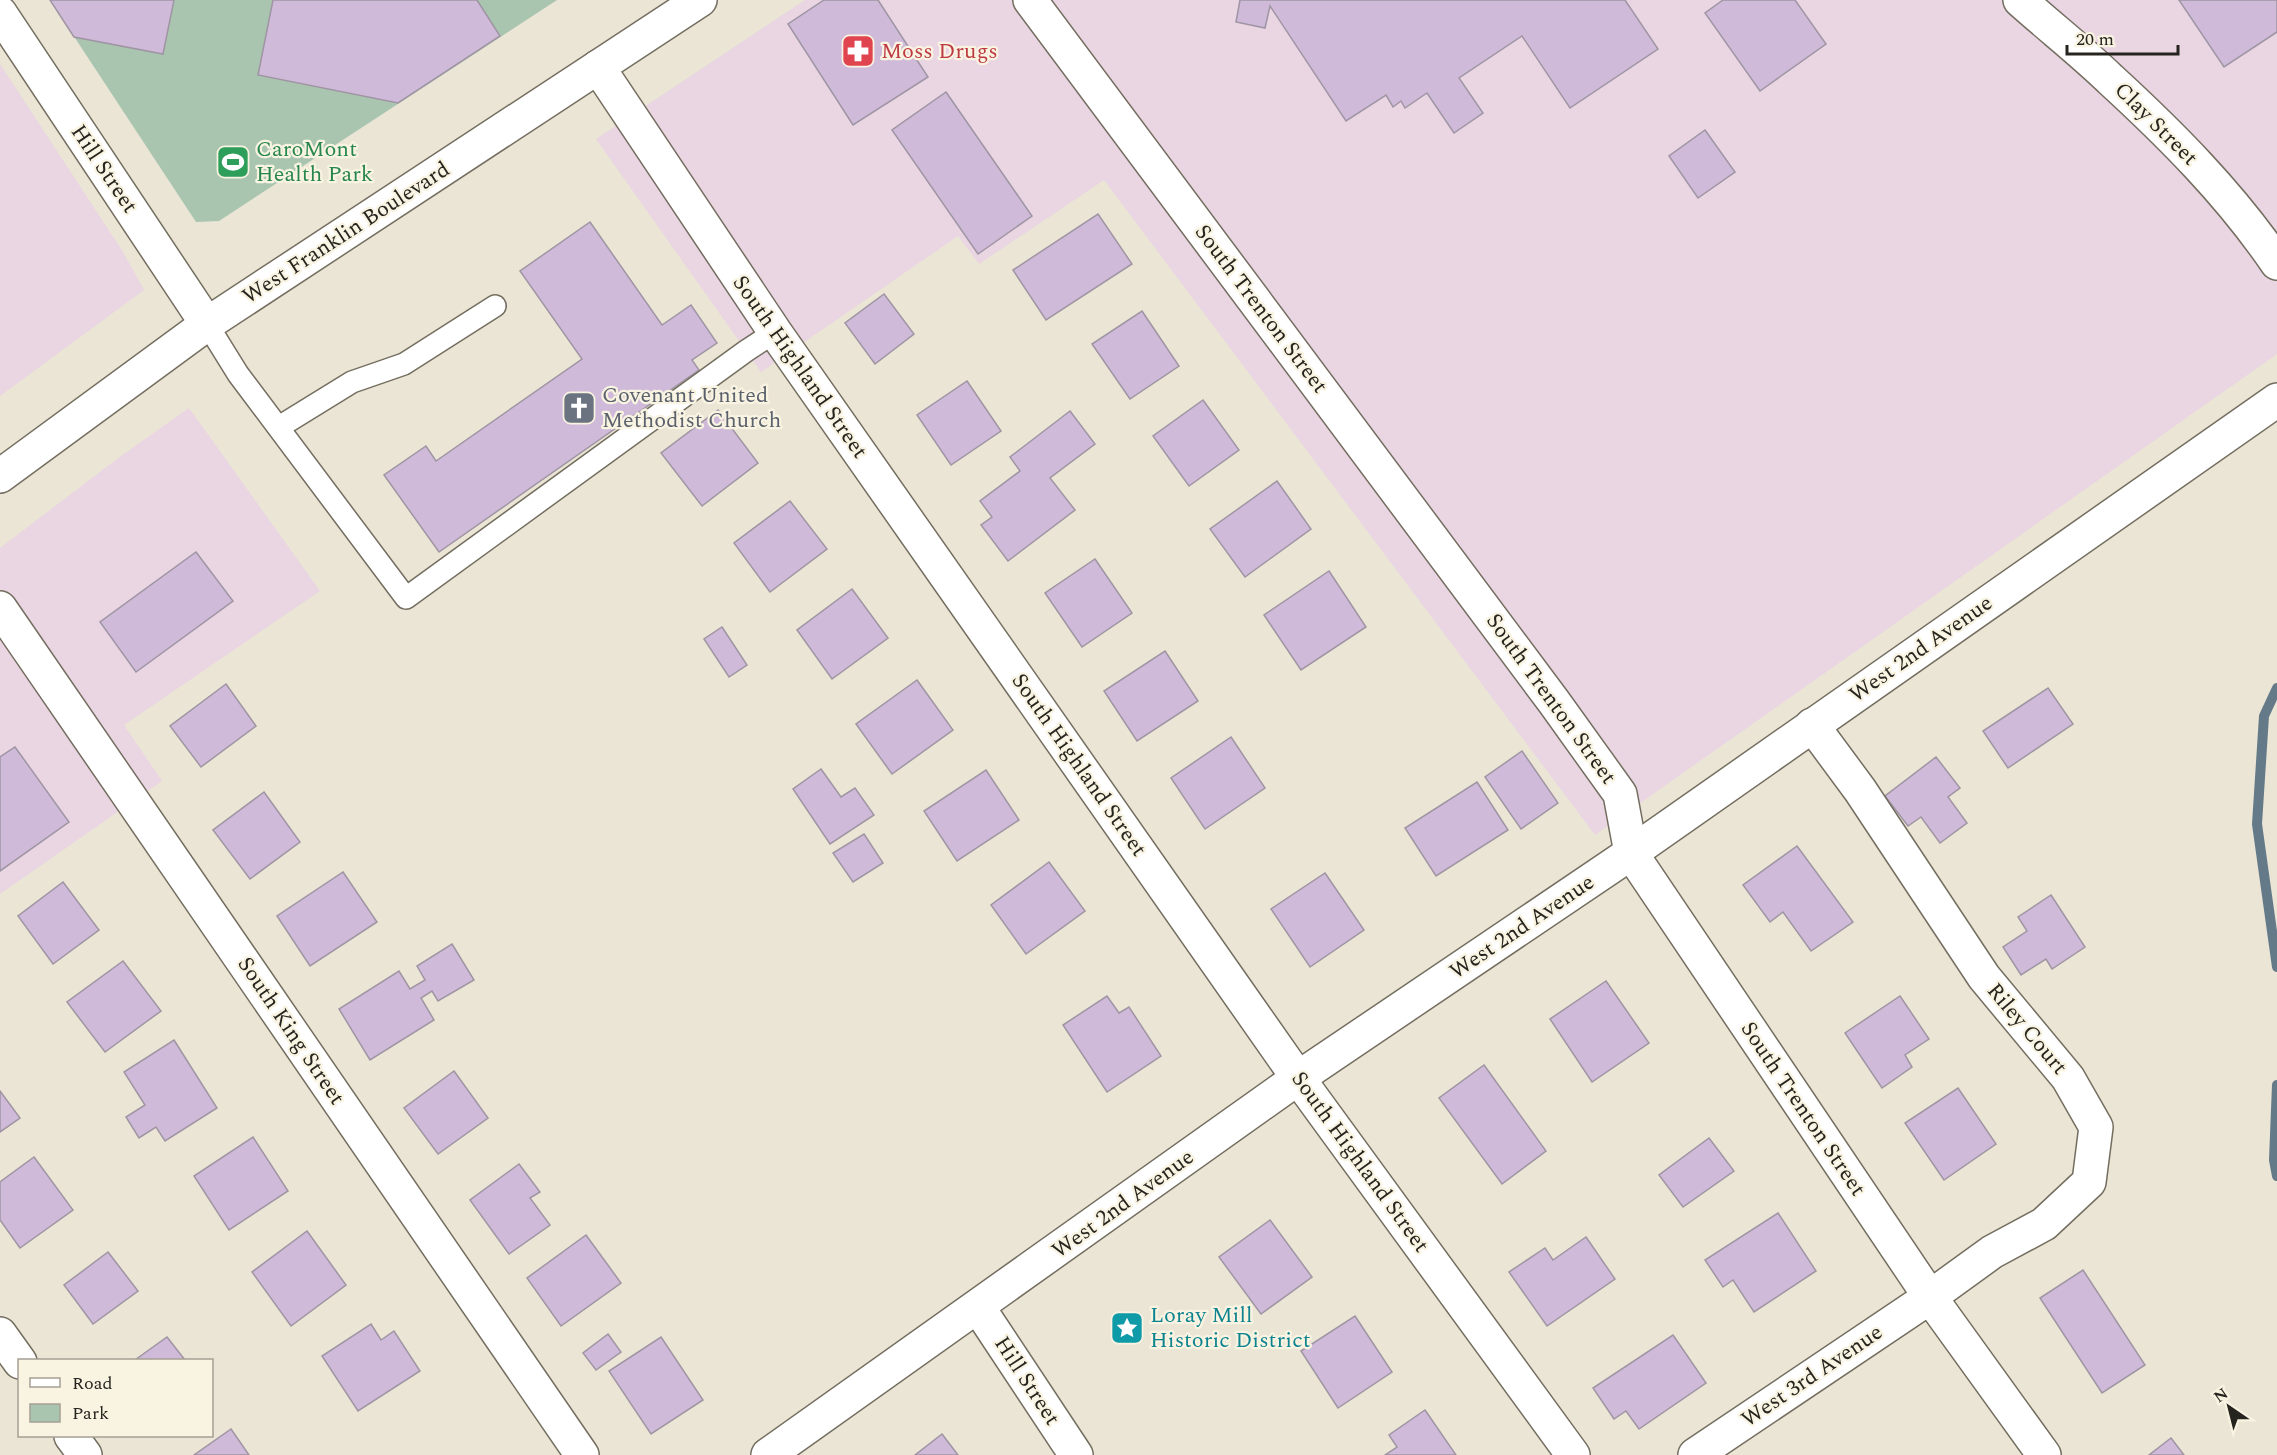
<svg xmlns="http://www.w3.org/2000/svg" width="2277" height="1455" font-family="Spectral,serif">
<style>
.commercial{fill:#ead5e3}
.green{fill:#a9c5b0}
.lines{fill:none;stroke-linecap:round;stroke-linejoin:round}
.stream{stroke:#657a89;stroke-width:10}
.building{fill:#cfbad9;stroke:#9f95a3;stroke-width:1.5}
.lane-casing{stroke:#746e60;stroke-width:24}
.street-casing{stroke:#746e60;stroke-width:36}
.secondary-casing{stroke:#746e60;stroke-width:36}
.primary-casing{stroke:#746e60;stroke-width:36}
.lane{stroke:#fff;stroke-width:21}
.street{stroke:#fff;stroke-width:33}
.secondary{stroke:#fff;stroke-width:33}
.primary{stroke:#fff;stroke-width:33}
.labels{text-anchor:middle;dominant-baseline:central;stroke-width:4.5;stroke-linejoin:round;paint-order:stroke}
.health-label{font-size:22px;fill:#be3a42;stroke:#f9f3e2;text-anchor:start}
.street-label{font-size:22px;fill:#26241e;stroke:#f9f3e2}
.leisure-label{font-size:22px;fill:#27864d;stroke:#f9f3e2;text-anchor:start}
.worship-label{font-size:22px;fill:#5b616d;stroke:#f9f3e2;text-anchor:start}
.culture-label{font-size:22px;fill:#0d838f;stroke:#f9f3e2;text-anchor:start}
</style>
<rect width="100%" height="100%" fill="#ebe5d5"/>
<!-- commercial -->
<g class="commercial">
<polygon points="805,0 2277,0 2277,354 1595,835 1104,180 979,264 958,236 761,372 596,139"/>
<polygon points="0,64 123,252 144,290 0,396"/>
<polygon points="189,408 320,591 124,725 162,781 0,894 0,548 121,456"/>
</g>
<!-- green -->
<polygon class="green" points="50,0 557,0 219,221 196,222"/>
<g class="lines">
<!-- stream -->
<g class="stream">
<polyline points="2277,688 2264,716 2257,824 2277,967"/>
<polyline points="2277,1085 2274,1160 2277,1176"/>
</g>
</g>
<!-- building -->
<g class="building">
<polygon points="50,0 174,0 163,54 74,37"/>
<polygon points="273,0 477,0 500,36 398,103 258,75"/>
<polygon points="824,0 878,0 928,77 853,125 788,24"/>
<polygon points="1240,0 1625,0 1658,49 1570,108 1522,36 1459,78 1483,113 1454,133 1427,93 1405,108 1401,101 1393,107 1386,95 1346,121 1270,6 1265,28 1236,22"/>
<polygon points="1723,0 1795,0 1826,44 1760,91 1705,13"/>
<polygon points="2179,0 2277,0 2277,32 2224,67"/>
<polygon points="946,92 1032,216 978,254 892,130"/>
<polygon points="1705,130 1735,172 1698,198 1669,156"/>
<polygon points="1098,214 1132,264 1046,320 1013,270"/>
<polygon points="590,222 662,325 691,305 717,343 692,360 699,370 439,552 384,475 426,446 436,461 582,359 520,271"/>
<polygon points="884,294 914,334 875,364 845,323"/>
<polygon points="1142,311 1179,366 1130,399 1092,344"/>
<polygon points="967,381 1001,431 951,465 917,415"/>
<polygon points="1203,400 1239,450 1189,486 1153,436"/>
<polygon points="718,410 758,463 702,506 661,453"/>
<polygon points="1070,411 1095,444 1050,478 1075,510 1008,561 981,525 992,517 980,501 1020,471 1010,457"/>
<polygon points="1277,481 1311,529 1245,577 1210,529"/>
<polygon points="790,501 827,549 770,592 734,543"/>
<polygon points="196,552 233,601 136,672 100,622"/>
<polygon points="1095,559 1132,613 1082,647 1045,593"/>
<polygon points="1329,571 1366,627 1301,670 1264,615"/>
<polygon points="852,589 888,638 832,679 797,630"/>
<polygon points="722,627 747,665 729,677 704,639"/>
<polygon points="1165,651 1198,701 1137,741 1104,691"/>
<polygon points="917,680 953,730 892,774 856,724"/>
<polygon points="226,684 256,726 201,767 170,726"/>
<polygon points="2048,688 2073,724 2008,768 1983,731"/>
<polygon points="1231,737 1265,788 1205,829 1171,778"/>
<polygon points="15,747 69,822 0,871 0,757"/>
<polygon points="1522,751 1558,803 1521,829 1485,777"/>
<polygon points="1936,757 1960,788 1948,797 1967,823 1940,843 1921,817 1908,826 1885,796"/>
<polygon points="821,769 841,797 855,788 874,815 830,844 793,789"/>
<polygon points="986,770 1019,820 957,861 924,811"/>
<polygon points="1477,782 1508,830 1436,876 1405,828"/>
<polygon points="264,792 300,842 250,879 213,830"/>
<polygon points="864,834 883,863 853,882 833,853"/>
<polygon points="1797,846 1853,922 1811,951 1783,912 1770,922 1743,885"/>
<polygon points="1049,862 1085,911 1026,954 991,905"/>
<polygon points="343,872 377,922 310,966 277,916"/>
<polygon points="1325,873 1364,930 1310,967 1271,909"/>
<polygon points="63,882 99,930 53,964 18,916"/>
<polygon points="2051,895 2085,947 2052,969 2046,959 2021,975 2003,947 2027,931 2018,917"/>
<polygon points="452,944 474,980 438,1001 432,991 421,998 434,1020 370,1060 339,1009 399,971 410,989 425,980 417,966"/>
<polygon points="123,961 161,1011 105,1052 67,1002"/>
<polygon points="1606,981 1649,1043 1592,1082 1550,1019"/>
<polygon points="1107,996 1119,1013 1129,1007 1161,1056 1107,1092 1063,1025"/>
<polygon points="1900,996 1929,1039 1905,1055 1912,1067 1882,1088 1845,1033"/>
<polygon points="174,1040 217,1108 165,1141 156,1127 139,1138 126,1117 145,1105 124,1072"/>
<polygon points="1484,1065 1546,1151 1502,1184 1439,1098"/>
<polygon points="454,1071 488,1118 438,1154 404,1108"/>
<polygon points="1958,1088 1996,1144 1944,1180 1905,1123"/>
<polygon points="0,1091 20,1118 0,1132"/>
<polygon points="253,1137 288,1191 229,1230 194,1176"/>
<polygon points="1709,1138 1734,1171 1683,1207 1659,1175"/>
<polygon points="34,1157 73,1210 20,1248 0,1220 0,1182"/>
<polygon points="519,1164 540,1192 530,1198 550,1225 509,1254 470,1200"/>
<polygon points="1778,1213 1816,1271 1754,1312 1733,1280 1723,1287 1705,1260"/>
<polygon points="1270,1220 1312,1277 1261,1314 1219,1257"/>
<polygon points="307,1231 346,1285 291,1326 252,1272"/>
<polygon points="586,1235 621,1283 561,1326 527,1278"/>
<polygon points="1586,1237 1615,1279 1547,1326 1509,1272 1545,1248 1553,1260"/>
<polygon points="108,1252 138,1291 93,1324 64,1285"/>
<polygon points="2083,1270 2145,1365 2102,1393 2040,1298"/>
<polygon points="1355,1316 1392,1372 1338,1408 1301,1351"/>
<polygon points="371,1324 381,1340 394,1331 420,1371 358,1411 322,1356"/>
<polygon points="608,1334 621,1352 596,1370 583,1353"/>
<polygon points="1673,1335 1706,1383 1639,1429 1626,1411 1614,1419 1593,1388"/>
<polygon points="167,1337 185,1360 135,1360"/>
<polygon points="661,1337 703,1400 651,1434 609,1371"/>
<polygon points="1425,1410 1456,1455 1385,1455 1397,1447 1389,1435"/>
<polygon points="231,1429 249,1455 194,1455"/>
<polygon points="942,1434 958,1455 915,1455"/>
<polygon points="2171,1438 2184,1455 2149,1455"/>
</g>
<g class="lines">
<!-- lane casing -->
<g class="lane-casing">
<g id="lane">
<polyline points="207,324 238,374 406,598 746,351 775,332"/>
<polyline points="279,427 352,382 404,364 495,306"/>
</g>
</g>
<!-- street casing -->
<g class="street-casing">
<g id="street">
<polyline points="1030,0 1554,702 1620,794 1631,853 1930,1297 2044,1455"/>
<path d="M2020,0c30,27 61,51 90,79 61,56 120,115 167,184"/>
<polyline points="0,13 207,324"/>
<polyline points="598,67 775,332 1298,1078 1573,1455"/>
<polyline points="0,608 582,1455"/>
<polyline points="978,1307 1076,1455"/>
<polyline points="0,1334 20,1362"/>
<polyline points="71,1436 85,1455"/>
<polyline points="1695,1455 1930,1297 1992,1252 2044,1224 2089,1182 2096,1127 2068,1078 1984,977 1860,790 1812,725"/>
</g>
</g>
<!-- secondary casing -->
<g class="secondary-casing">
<polyline id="secondary" points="768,1455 1298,1078 1631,853 2277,400"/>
</g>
<!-- primary casing -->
<g class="primary-casing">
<polyline id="primary" points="0,476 207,324 700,0"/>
</g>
<!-- lane -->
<use href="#lane" class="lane"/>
<!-- street -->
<use href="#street" class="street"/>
<!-- secondary -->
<use href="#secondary" class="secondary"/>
<!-- primary -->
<use href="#primary" class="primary"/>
</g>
<!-- icons -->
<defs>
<g id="pharmacy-square" transform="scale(1.725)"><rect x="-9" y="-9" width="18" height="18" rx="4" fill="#e0444e" stroke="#f9f3e2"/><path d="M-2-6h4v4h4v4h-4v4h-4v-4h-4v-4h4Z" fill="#fff"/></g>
<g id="stadium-square" transform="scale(1.725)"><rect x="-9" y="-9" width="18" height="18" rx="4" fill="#2e9e5b" stroke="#f9f3e2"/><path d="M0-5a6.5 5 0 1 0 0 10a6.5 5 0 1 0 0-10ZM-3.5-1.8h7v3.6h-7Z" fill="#fff"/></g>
<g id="church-square" transform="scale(1.725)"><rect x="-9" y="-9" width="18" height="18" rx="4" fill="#6b7280" stroke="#f9f3e2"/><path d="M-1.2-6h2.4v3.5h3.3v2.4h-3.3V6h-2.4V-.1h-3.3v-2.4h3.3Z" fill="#fff"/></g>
<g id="sight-square" transform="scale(1.725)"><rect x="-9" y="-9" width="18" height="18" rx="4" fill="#0f9aa8" stroke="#f9f3e2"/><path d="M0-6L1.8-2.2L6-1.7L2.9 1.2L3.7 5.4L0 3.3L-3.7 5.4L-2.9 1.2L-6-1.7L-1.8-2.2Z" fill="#fff"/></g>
</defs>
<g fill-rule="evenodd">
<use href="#pharmacy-square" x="858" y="51"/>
<use href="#stadium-square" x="233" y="162"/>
<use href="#church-square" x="579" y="408"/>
<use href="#sight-square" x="1127" y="1328"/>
</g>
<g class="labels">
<!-- health labels -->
<g class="health-label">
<text x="881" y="51">Moss Drugs</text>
</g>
<!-- street labels -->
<g class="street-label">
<text transform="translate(2156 124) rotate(45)">Clay Street</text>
<text transform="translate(104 169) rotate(56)">Hill Street</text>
<text transform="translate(346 233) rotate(-33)">West Franklin Boulevard</text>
<text transform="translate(1261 309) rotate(53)">South Trenton Street</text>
<text transform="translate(800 367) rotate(55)">South Highland Street</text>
<text transform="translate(1921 649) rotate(-35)">West 2nd Avenue</text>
<text transform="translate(1551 699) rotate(54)">South Trenton Street</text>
<text transform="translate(1079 765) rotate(55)">South Highland Street</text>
<text transform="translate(1522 927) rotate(-34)">West 2nd Avenue</text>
<text transform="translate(2027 1029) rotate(50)">Riley Court</text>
<text transform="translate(291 1031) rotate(56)">South King Street</text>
<text transform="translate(1803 1109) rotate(56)">South Trenton Street</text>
<text transform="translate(1360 1162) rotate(54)">South Highland Street</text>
<text transform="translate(1123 1204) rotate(-36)">West 2nd Avenue</text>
<text transform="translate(1812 1376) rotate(-34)">West 3rd Avenue</text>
<text transform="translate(1027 1381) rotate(57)">Hill Street</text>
</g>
<!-- leisure labels -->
<g class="leisure-label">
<text x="256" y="149">CaroMont<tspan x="256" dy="25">Health Park</tspan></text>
</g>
<!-- worship labels -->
<g class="worship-label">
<text x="602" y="395">Covenant United<tspan x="602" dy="25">Methodist Church</tspan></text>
</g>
<!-- culture labels -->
<g class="culture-label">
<text x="1150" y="1315">Loray Mill<tspan x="1150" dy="25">Historic District</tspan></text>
</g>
</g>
<!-- legend -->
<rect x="18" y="1359" width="195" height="78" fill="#f9f3e2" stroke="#a5a094" stroke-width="1.5"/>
<rect x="30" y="1378" width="30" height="9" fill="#ffffff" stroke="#a5a094" stroke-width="1.5"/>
<text x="72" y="1389" font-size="18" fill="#26241e">Road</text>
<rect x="30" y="1404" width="30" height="18" fill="#a9c5b0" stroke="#a5a094" stroke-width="1.5"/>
<text x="72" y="1419" font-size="18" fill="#26241e">Park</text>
<!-- north arrow -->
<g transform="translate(2229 1407) rotate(325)" stroke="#f9f3e2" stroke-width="4.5" paint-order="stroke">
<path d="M0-4.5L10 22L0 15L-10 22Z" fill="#26241e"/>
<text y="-9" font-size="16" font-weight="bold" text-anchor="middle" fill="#26241e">N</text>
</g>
<!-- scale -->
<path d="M2067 45v9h111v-9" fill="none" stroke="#26241e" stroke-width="3"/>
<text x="2076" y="45" font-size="18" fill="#26241e" stroke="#f9f3e2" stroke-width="4.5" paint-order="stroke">20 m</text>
</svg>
